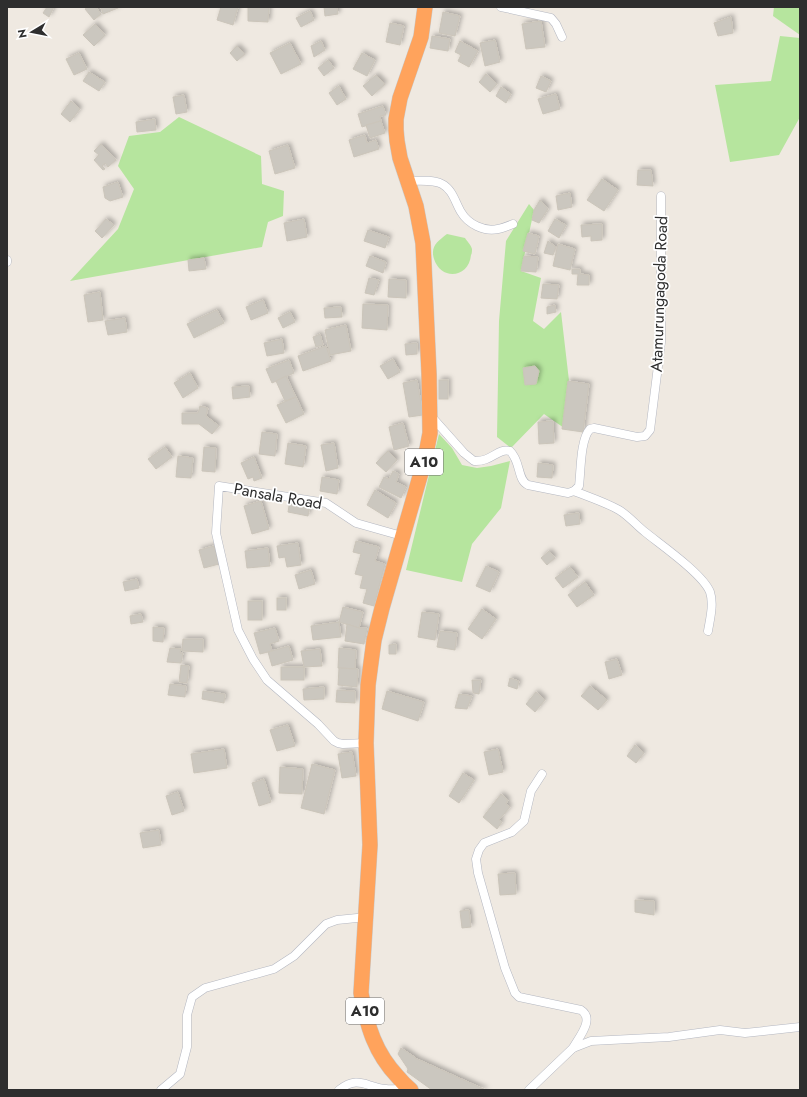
<svg xmlns="http://www.w3.org/2000/svg" width="807" height="1097" font-family="Jost,sans-serif">
<style>
.green{fill:#b6e59e}
.building{fill:#cbc7bf;stroke:#cbc5ba;filter:url(#shadow)}
.lines{fill:none;stroke-linecap:round;stroke-linejoin:round}
.street-casing{stroke:#b4b7c1;stroke-width:9}
.highway-casing{stroke:#c9c9c9;stroke-width:16}
.street{stroke:#fff;stroke-width:8}
.highway{stroke:#ffa35c;stroke-width:15}
.labels{text-anchor:middle;dominant-baseline:central;stroke-width:3.5;stroke-linejoin:round;paint-order:stroke}
.shield{fill:#fff;stroke:#6d6d6d;stroke-width:1}
.shield-label{font-size:15px;font-weight:bold;fill:#2e2e2e}
.street-label{font-size:16px;fill:#2e2e2e;stroke:#fff}
</style>
<defs>
<filter id="shadow"><feDropShadow dx="2.5" dy="-2.5" stdDeviation="2" flood-color="#0004"/></filter>
</defs>
<rect width="100%" height="100%" fill="#efe9e1"/>
<!-- green -->
<g class="green">
<polygon points="774,7 800,7 800,35 773,16"/>
<polygon points="780,36 800,38 800,117 779,155 730,162 715,85 771,81"/>
<polygon points="179,117 261,156 262,184 284,191 283,216 268,222 262,247 70,281 118,229 134,189 118,166 129,136 160,132"/>
<polygon points="529,204 534,210 521,271 541,278 533,321 544,329 561,312 571,398 567,430 544,414 511,448 497,437 499,321 506,241"/>
<path d="M447,234l18,4c2,3 6,7 7,11 0,1 0,5 -1,6 -2,23 -30,26 -37,4 -4,-13 4,-18 13,-25z"/>
<polygon points="439,434 452,448 462,465 477,468 491,466 510,461 501,508 472,544 462,582 406,570"/>
</g>
<!-- building -->
<g class="building">
<polygon points="47,7 54,7 49,17 43,13"/>
<polygon points="88,7 96,7 101,14 94,20 85,9"/>
<polygon points="101,7 118,7 118,8 103,14"/>
<polygon points="221,7 238,7 233,25 217,20"/>
<polygon points="248,7 269,7 268,22 248,21"/>
<polygon points="324,7 337,7 338,14 325,16"/>
<polygon points="310,11 314,20 301,27 296,18"/>
<polygon points="443,12 460,16 455,36 439,33"/>
<polygon points="731,17 733,33 718,36 714,23"/>
<polygon points="541,21 545,47 526,49 522,24"/>
<polygon points="390,23 404,26 400,45 386,42"/>
<polygon points="95,24 105,35 94,46 83,35"/>
<polygon points="432,36 450,39 448,51 430,48"/>
<polygon points="495,40 500,62 485,66 480,43"/>
<polygon points="321,41 325,50 314,57 311,46"/>
<polygon points="460,41 478,51 469,67 458,61 461,55 455,52"/>
<polygon points="290,43 301,64 281,74 270,53"/>
<polygon points="237,46 245,54 237,61 230,53"/>
<polygon points="79,53 87,69 74,75 66,59"/>
<polygon points="362,53 375,60 367,76 353,69"/>
<polygon points="328,60 334,68 324,76 318,68"/>
<polygon points="89,72 105,82 99,91 83,81"/>
<polygon points="486,74 497,84 490,92 479,82"/>
<polygon points="376,75 385,84 372,96 363,86"/>
<polygon points="541,76 551,81 546,92 536,88"/>
<polygon points="339,86 346,99 337,105 329,93"/>
<polygon points="501,87 511,94 506,103 496,96"/>
<polygon points="556,94 560,109 543,114 538,99"/>
<polygon points="184,95 187,112 176,114 173,97"/>
<polygon points="71,101 80,109 70,122 61,114"/>
<polygon points="383,106 386,115 380,116 381,121 362,127 358,114"/>
<polygon points="155,119 156,130 137,132 136,122"/>
<polygon points="381,121 385,133 370,138 366,125"/>
<polygon points="365,135 367,143 376,140 379,149 354,157 349,140"/>
<polygon points="101,144 116,160 108,167 105,163 102,166 105,169 103,170 94,160 99,155 94,151"/>
<polygon points="288,145 295,168 275,174 269,151"/>
<polygon points="638,170 651,170 653,186 637,185"/>
<polygon points="602,179 618,190 604,211 587,200"/>
<polygon points="118,182 123,197 110,201 105,198 103,187"/>
<polygon points="570,193 572,207 558,210 556,196"/>
<polygon points="540,200 548,209 539,223 532,220 534,210"/>
<polygon points="106,219 114,225 102,238 95,231"/>
<polygon points="304,219 307,237 287,241 284,223"/>
<polygon points="555,219 566,225 559,238 548,231"/>
<polygon points="602,224 602,240 591,241 591,236 582,237 581,225"/>
<polygon points="368,230 389,237 385,248 364,241"/>
<polygon points="528,233 539,236 535,254 523,251"/>
<polygon points="548,241 556,247 553,255 544,253"/>
<polygon points="558,244 575,249 570,270 553,266"/>
<polygon points="370,256 386,262 383,273 366,266"/>
<polygon points="524,256 538,257 536,272 521,271"/>
<polygon points="204,258 206,269 189,271 188,260"/>
<polygon points="572,269 580,269 580,274 589,275 589,285 577,285 578,274 572,274"/>
<polygon points="369,278 379,280 374,295 365,293"/>
<polygon points="389,279 406,280 406,298 388,297"/>
<polygon points="543,284 559,285 557,299 541,298"/>
<polygon points="100,292 103,320 88,322 84,295"/>
<polygon points="263,300 268,313 251,320 246,307"/>
<polygon points="363,304 388,305 387,330 362,328"/>
<polygon points="555,305 556,312 547,314 547,307"/>
<polygon points="341,307 342,317 325,318 324,308"/>
<polygon points="217,310 224,323 194,338 187,324"/>
<polygon points="290,312 295,322 283,328 278,318"/>
<polygon points="125,318 127,332 108,335 105,321"/>
<polygon points="346,325 351,351 330,355 325,330"/>
<polygon points="320,334 323,345 316,347 313,337"/>
<polygon points="282,339 284,353 267,356 264,343"/>
<polygon points="417,343 417,354 406,355 405,344"/>
<polygon points="326,346 331,361 303,371 298,356"/>
<polygon points="393,359 400,372 388,379 380,366"/>
<polygon points="289,360 294,373 272,383 266,369"/>
<polygon points="535,366 539,371 536,384 525,385 523,368"/>
<polygon points="190,373 198,388 183,398 174,383"/>
<polygon points="286,376 296,397 285,401 276,381"/>
<polygon points="417,380 423,415 409,417 403,383"/>
<rect x="439" y="380" width="9" height="19"/>
<polygon points="568,381 589,384 583,432 562,429"/>
<polygon points="249,386 250,397 233,399 232,387"/>
<polygon points="296,397 304,414 286,423 277,405"/>
<polygon points="200,406 208,408 206,416 219,426 212,434 199,424 182,424 182,413 198,413"/>
<polygon points="553,421 554,443 539,444 538,422"/>
<polygon points="403,423 409,446 394,450 389,427"/>
<polygon points="262,432 277,434 275,456 259,454"/>
<polygon points="288,443 306,446 303,467 285,464"/>
<polygon points="334,443 338,468 326,471 321,445"/>
<polygon points="165,447 172,457 156,469 148,459"/>
<polygon points="204,447 216,448 215,472 202,471"/>
<polygon points="388,451 397,460 386,472 376,463"/>
<polygon points="178,456 193,458 191,478 176,477"/>
<polygon points="254,457 262,478 254,481 253,477 248,479 241,463"/>
<polygon points="538,463 553,465 552,478 537,477"/>
<polygon points="393,471 399,474 396,482 406,487 401,498 379,487 384,477 389,479"/>
<polygon points="322,477 339,480 337,494 320,491"/>
<polygon points="375,490 396,503 388,518 367,505"/>
<polygon points="290,500 310,504 308,516 288,512"/>
<polygon points="261,501 269,529 252,534 244,506"/>
<polygon points="579,513 580,524 566,526 564,515"/>
<polygon points="356,541 379,547 375,561 385,564 374,606 363,603 367,589 360,588 363,576 355,574 361,554 353,552"/>
<polygon points="298,543 301,565 287,567 285,557 279,558 277,546"/>
<polygon points="214,546 219,564 204,568 199,550"/>
<polygon points="268,548 270,566 247,568 245,551"/>
<polygon points="549,551 555,558 547,565 541,558"/>
<polygon points="486,566 499,572 490,592 476,586"/>
<polygon points="570,567 578,577 563,588 555,578"/>
<polygon points="311,570 315,584 299,589 295,575"/>
<polygon points="137,579 139,588 125,591 123,582"/>
<polygon points="585,582 594,595 577,607 568,595"/>
<rect x="277" y="598" width="9" height="12"/>
<rect x="248" y="601" width="14" height="19"/>
<polygon points="343,607 363,612 359,628 339,622"/>
<polygon points="482,609 496,619 482,639 468,629"/>
<polygon points="422,612 439,614 435,640 418,637"/>
<polygon points="141,614 143,622 131,624 130,616"/>
<polygon points="339,622 341,637 313,640 311,626"/>
<polygon points="347,624 359,628 367,628 364,644 345,641"/>
<polygon points="153,627 164,628 163,642 153,641"/>
<polygon points="275,628 279,641 270,644 272,651 260,654 254,633"/>
<polygon points="440,631 457,633 455,650 437,647"/>
<polygon points="183,639 203,639 203,652 182,651"/>
<polygon points="396,644 396,654 389,654 389,645"/>
<polygon points="289,646 293,660 272,666 268,652"/>
<polygon points="170,648 181,649 180,653 183,653 181,663 167,662"/>
<polygon points="339,648 356,650 355,669 338,668"/>
<polygon points="320,649 322,666 304,667 301,651"/>
<polygon points="617,659 622,675 609,679 605,662"/>
<polygon points="181,665 189,666 187,683 179,682"/>
<rect x="281" y="667" width="23" height="13"/>
<polygon points="339,668 358,669 357,687 338,685"/>
<polygon points="510,678 519,681 517,689 508,686"/>
<polygon points="472,680 481,680 479,694 473,693"/>
<polygon points="170,684 186,686 185,697 168,695"/>
<polygon points="590,686 607,700 598,710 581,696"/>
<polygon points="324,687 324,699 304,700 303,689"/>
<polygon points="337,690 355,691 355,703 336,702"/>
<polygon points="203,691 225,694 224,703 202,699"/>
<polygon points="387,691 424,702 418,721 382,709"/>
<polygon points="536,692 545,700 535,712 526,704"/>
<polygon points="459,694 472,696 467,709 455,708"/>
<polygon points="288,725 295,746 277,751 270,730"/>
<polygon points="635,745 644,753 636,763 627,756"/>
<polygon points="224,749 227,768 194,773 191,754"/>
<polygon points="498,749 503,772 489,775 484,752"/>
<polygon points="352,752 356,776 342,778 338,754"/>
<polygon points="312,764 335,770 324,814 301,808"/>
<polygon points="280,767 303,769 302,794 279,793"/>
<polygon points="463,773 474,780 459,803 449,796"/>
<polygon points="264,779 271,802 259,806 252,783"/>
<polygon points="178,792 184,811 172,815 166,796"/>
<polygon points="501,794 508,800 506,804 510,807 499,820 502,822 497,829 483,817"/>
<polygon points="159,830 161,845 143,848 140,833"/>
<polygon points="515,873 516,894 500,895 498,874"/>
<polygon points="635,900 654,901 654,915 635,912"/>
<polygon points="469,910 471,927 462,928 460,911"/>
<polygon points="401,1048 416,1058 415,1058 486,1090 432,1090 407,1072 408,1069 398,1054"/>
</g>
<g class="lines">
<!-- street casing -->
<g class="street-casing">
<g id="street">
<polyline points="501,7 551,18 556,24 562,37"/>
<path d="M408,181c10,0 24,-2 34,3 11,6 13,18 19,28 7,12 23,20 37,17 5,-1 10,-3 15,-5"/>
<polyline points="7,260 7,262"/>
<path d="M431,416l33,37 10,8c18,1 23,-13 36,-10 11,10 7,29 18,34l40,8 6,-2 5,-5c2,-15 1,-46 11,-57l4,-1 43,9 8,-1 5,-6 11,-88v-146"/>
<path d="M574,491c15,6 31,11 45,19 10,6 17,15 26,22 16,13 58,42 65,60 4,12 0,27 -2,39"/>
<polyline points="366,743 343,744 338,743 334,741 318,724 267,680 253,659 238,630 216,533 219,486 326,503 356,523 402,536"/>
<path d="M542,774l-11,17 -7,30 -12,11 -28,11 -5,7 -3,9 2,14 27,95 10,25 4,4 62,13c14,9 -2,27 -8,38"/>
<polyline points="161,1090 180,1074 187,1047 187,1015 192,997 205,988 274,969 294,956 326,924 337,920 367,917"/>
<path d="M339,1090c20,-15 26,-3 47,-1 7,1 15,-1 22,-1"/>
<polyline points="529,1090 573,1048 591,1041 669,1037 720,1030 745,1033 800,1027"/>
</g>
</g>
<!-- highway casing -->
<g class="highway-casing">
<path id="highway" d="M411,1090c-5,-4 -9,-8 -13,-13 -23,-24 -31,-51 -37,-84l9,-148 -4,-102 2,-58 6,-45 8,-32 43,-149 5,-26 -1,-59 -6,-131 -7,-37 -16,-48 -3,-17 -1,-11v-11l4,-21 21,-61 4,-30"/>
</g>
<!-- street -->
<use href="#street" class="street"/>
<!-- highway -->
<use href="#highway" class="highway"/>
</g>
<g class="labels">
<!-- shield labels -->
<g class="shield">
<rect x="405" y="449" width="38" height="26" rx="3"/>
<rect x="346" y="998" width="38" height="26" rx="3"/>
</g>
<g class="shield-label">
<text x="424" y="462">A10</text>
<text x="365" y="1011">A10</text>
</g>
<!-- street labels -->
<g class="street-label">
<text transform="translate(659 294) rotate(-88)">Atamurungagoda Road</text>
<text transform="translate(278 496) rotate(10)">Pansala Road</text>
</g>
</g>
<!-- border -->
<rect width="807" height="1097" fill="none" stroke="#2e2e2e" stroke-width="16"/>
<!-- north arrow -->
<g transform="translate(32 32) rotate(260)" stroke="#ffffff" stroke-width="3" paint-order="stroke">
<path d="M0-3L7 15L0 10L-7 15Z" fill="#2e2e2e"/>
<text y="-6" font-size="11" font-weight="bold" text-anchor="middle" fill="#2e2e2e">N</text>
</g>
</svg>
